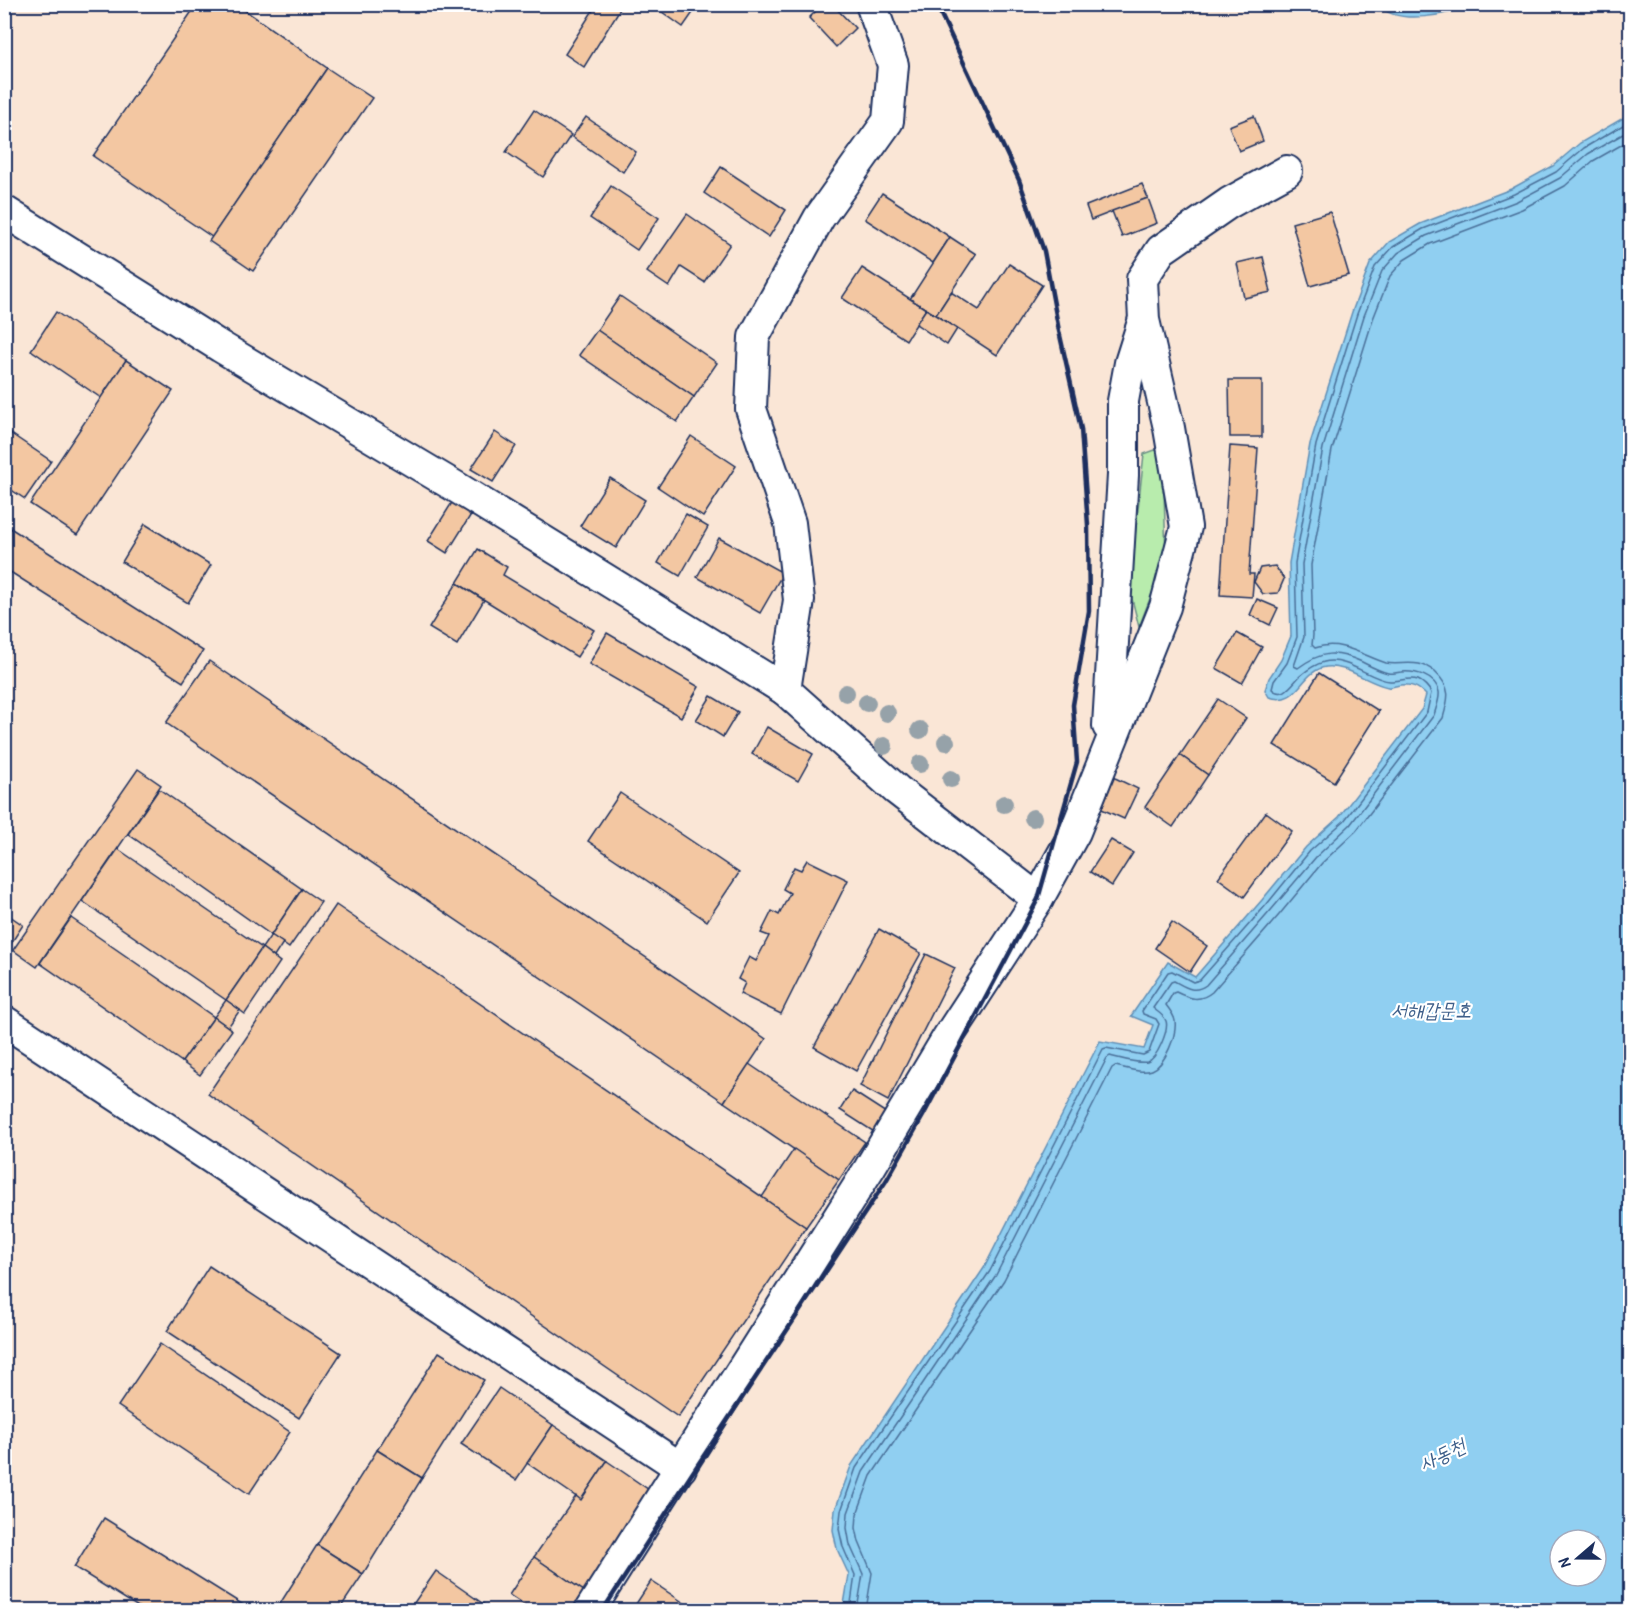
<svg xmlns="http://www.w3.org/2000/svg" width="1635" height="1615" font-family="'Patrick Hand','Poor Story',sans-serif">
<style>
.built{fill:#fae6d6}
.green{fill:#b8ecad;stroke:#6a8e86;stroke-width:1.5}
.water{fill:#90cff1;stroke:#618fb6;stroke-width:1.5;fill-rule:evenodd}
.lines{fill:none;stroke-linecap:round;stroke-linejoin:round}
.shore{stroke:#4a6f99;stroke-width:1.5}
.building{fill:#f3c7a2;stroke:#1b2f5e;stroke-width:1.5}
.street-casing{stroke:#1b2f5e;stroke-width:34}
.street{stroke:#fff;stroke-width:30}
.rail{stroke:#1b2f5e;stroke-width:4.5}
.tree{fill:#96a2a9}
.labels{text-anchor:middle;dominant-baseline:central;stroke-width:4.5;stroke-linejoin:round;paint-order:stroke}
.water-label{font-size:20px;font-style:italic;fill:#3e5f8a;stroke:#fff}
</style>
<rect width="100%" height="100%" fill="#fdf4ec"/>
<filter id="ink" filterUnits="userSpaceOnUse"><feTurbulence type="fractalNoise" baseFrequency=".0167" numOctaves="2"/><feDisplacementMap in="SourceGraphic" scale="12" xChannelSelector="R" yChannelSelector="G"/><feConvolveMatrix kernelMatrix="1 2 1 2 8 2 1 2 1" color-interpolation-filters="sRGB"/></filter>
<g filter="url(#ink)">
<!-- built -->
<polygon class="built" points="1378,4 1381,8 1399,16 1426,17 1460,10 1474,5 1630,5 1630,114 1580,143 1553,166 1511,189 1420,224 1389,242 1289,563 1291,636 1281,660 1269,678 1293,695 1303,681 1313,674 1326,667 1347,670 1389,687 1402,685 1417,686 1426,695 1422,709 1339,817 1306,847 1262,900 1489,1610 5,1610 5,5"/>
<!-- green -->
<polygon class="green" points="1155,450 1160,451 1163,457 1166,557 1139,627 1131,595 1132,564 1144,454"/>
<!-- water -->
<g class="water">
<path d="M1378,5h96c-25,9 -75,22 -96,0z"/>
<path d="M1630,114v1496h-787l6,-35 -12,-26 -4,-19 2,-20 16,-44 133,-198 116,-227 44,8 9,-24 -22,-9 37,-54 27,15 67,-77 44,-53 33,-30 83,-108 4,-14c-8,-8 -14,-11 -25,-10 -4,0 -9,3 -13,2 -19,-3 -42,-23 -62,-20 -26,4 -27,40 -57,30l-4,-7 4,-12 12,-18 10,-24 -2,-73 21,-119 42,-132 18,-48 19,-22 31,-18 91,-35 42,-23 27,-23zM1560,1540h36v36h-36z"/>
</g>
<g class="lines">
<!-- shore -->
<g class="shore">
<path d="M1388,4c23,12 46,5 70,0"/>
<path d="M850,1610l5,-35 -12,-28 -4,-18 2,-18 15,-43 134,-197 113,-222 3,-1 37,7 6,-3 10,-28 -3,-5 -13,-5 -1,-3 26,-39 4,-1 21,11 7,-2 67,-76 43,-53 34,-30 83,-109 4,-19c-2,-5 -8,-11 -13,-13 -9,-3 -18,1 -28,1 -19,-1 -43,-25 -66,-19 -8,2 -17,8 -24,14 -7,7 -17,24 -28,13l2,-8 13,-18 10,-26 -2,-74 21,-118 41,-131 18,-47 18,-20 30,-18 91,-35 42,-22 28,-24 46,-27"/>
<path d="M857,1610l6,-36 -13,-29 -3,-17 1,-15 15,-41 133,-197 111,-217 3,-2c9,2 28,8 37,6 10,-3 22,-32 19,-41 -3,-7 -9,-9 -13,-13l18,-26 3,-1c11,6 20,13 32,4l66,-76 44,-52 34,-32 84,-110c2,-7 6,-16 5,-23 -3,-16 -24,-21 -37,-20 -5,0 -9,2 -14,1 -9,-2 -18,-7 -26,-11 -26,-12 -41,-11 -64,6l-4,-2 10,-29 -2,-73 21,-116 41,-132 18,-45 16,-18 28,-17 91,-35 43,-23 28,-24 42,-24"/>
<path d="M866,1610l6,-37 -13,-31 -3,-14 1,-14 14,-38 133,-196 108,-212 3,-2c11,2 26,8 37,4 13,-5 25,-35 23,-49 -1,-6 -5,-11 -9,-16l7,-12 3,-1c14,7 24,10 36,0l67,-77 43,-52 34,-32 87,-113c6,-20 9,-30 -8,-46 -5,-4 -10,-7 -16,-8 -11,-2 -24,1 -33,-1 -24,-8 -46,-24 -71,-15l-3,-3 1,-10 -2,-70 21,-115 41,-131 17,-43 14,-16 26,-16 92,-35 43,-23 28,-25 37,-21"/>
</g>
</g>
<!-- building -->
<g class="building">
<polygon points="197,4 236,4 327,68 212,237 93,156"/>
<polygon points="597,4 623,4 584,67 565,54"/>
<polygon points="651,4 699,4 683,27"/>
<polygon points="823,4 832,4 855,28 836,47 809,18"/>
<polygon points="327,68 372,98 253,271 209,241"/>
<polygon points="534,110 571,135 543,177 506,152"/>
<polygon points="1254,116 1263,141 1239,151 1229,126"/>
<polygon points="586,117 636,152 623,172 572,137"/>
<polygon points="721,167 786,210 769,237 704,193"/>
<polygon points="1142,184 1148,198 1091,220 1086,206"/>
<polygon points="611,186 659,218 637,250 590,218"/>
<polygon points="882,193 950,237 933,263 865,219"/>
<polygon points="1148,198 1157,223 1122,237 1112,211"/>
<polygon points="1330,212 1349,275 1310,286 1292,223"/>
<polygon points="687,214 730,244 704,282 681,267 669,287 647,272"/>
<polygon points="950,237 976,254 936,315 910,299"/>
<polygon points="1263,257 1271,292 1244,298 1237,263"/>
<polygon points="1009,264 1042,285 997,355 936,315 951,292 979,310"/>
<polygon points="862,268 926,309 906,340 842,298"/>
<polygon points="620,296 717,363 694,397 597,330"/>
<polygon points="926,309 957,329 947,345 916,324"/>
<polygon points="56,312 126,360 101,398 31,350"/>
<polygon points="597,330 694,397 677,422 579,355"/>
<polygon points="126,360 173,391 77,535 30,504"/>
<polygon points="1229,380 1262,380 1262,437 1230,437"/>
<polygon points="4,429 51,461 25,499 4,485"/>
<polygon points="495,432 516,446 493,482 471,469"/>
<polygon points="691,436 736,466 703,517 658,487"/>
<polygon points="1230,446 1258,448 1249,574 1254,574 1252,597 1220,595"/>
<polygon points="610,478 645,500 616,548 580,526"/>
<polygon points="453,501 472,513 447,553 428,541"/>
<polygon points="686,514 708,527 680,576 658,563"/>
<polygon points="4,524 203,651 183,682 4,568"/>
<polygon points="145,524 211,565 188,603 122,562"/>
<polygon points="719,538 783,573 760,613 697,577"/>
<polygon points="478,549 507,567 503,575 594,630 577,657 457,583"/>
<polygon points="1275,566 1284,579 1278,593 1263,594 1254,582 1260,568"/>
<polygon points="457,583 484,600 457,645 429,628"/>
<polygon points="1257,599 1278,608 1270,625 1250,615"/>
<polygon points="607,633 699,687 681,717 589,664"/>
<polygon points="1237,633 1262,647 1242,683 1216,668"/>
<polygon points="209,661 766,1039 724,1102 166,723"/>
<polygon points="1319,673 1379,711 1334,782 1274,745"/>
<polygon points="711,696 738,712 723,737 696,720"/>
<polygon points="1218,699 1246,718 1208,775 1180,755"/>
<polygon points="767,727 813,754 798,781 752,754"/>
<polygon points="1180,755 1208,775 1173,827 1145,807"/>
<polygon points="138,769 161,785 37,967 13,950"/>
<polygon points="1109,775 1138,789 1124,819 1095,806"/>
<polygon points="159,789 302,889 271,935 128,834"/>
<polygon points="620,793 739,873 707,921 588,841"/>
<polygon points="1266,812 1292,831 1244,897 1218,878"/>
<polygon points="1111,840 1133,853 1112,886 1090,872"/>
<polygon points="118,849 262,948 226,1000 82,901"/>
<polygon points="807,860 848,880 781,1014 740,994 745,983 738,979 749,957 756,961 769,936 761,933 772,911 779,915 790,893 783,889 794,867 801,870"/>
<polygon points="302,889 321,902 289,948 271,935"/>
<polygon points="336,905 806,1227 678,1417 208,1094"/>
<polygon points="4,912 23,925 4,954"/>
<polygon points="71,918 214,1017 182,1062 40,963"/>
<polygon points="1172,922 1207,946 1190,972 1155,948"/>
<polygon points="879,929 921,953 856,1071 814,1047"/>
<polygon points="271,935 283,943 274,957 262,948"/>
<polygon points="262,948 280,962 245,1014 226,1000"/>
<polygon points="926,954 955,968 888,1101 860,1086"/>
<polygon points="226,1000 240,1010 228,1027 214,1017"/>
<polygon points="214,1017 232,1030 200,1075 182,1062"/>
<polygon points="749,1064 865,1142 839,1180 724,1102"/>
<polygon points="852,1091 894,1118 882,1137 840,1110"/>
<polygon points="794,1149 839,1180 806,1227 762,1197"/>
<polygon points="209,1266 341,1353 299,1418 167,1331"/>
<polygon points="160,1344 290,1432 249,1494 118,1406"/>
<polygon points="439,1352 484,1380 422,1478 377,1450"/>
<polygon points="499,1388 553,1425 516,1480 461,1444"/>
<polygon points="553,1425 607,1461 581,1500 527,1463"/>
<polygon points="377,1450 422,1478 363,1574 317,1545"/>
<polygon points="607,1461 655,1494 588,1594 534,1557 576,1496 581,1500"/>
<polygon points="104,1518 245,1606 242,1610 143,1610 74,1567"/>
<polygon points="317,1545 363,1574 339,1610 276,1610"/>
<polygon points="534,1557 588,1594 576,1610 532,1610 509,1595"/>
<polygon points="436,1571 492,1610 409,1610"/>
<polygon points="651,1581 684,1603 679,1610 632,1610"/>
</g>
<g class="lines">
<!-- street casing -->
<g class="street-casing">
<g id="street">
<polyline points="871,4 893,65 888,121 819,218 754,337 751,409 790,523 799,600 785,690 897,790 1038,899"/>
<polyline points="4,211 221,347 456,487 785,690"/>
<polyline points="1108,726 1123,475 1123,401 1130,363 1143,322"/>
<polyline points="4,1021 681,1468"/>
<polyline points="590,1610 869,1169 948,1037 1038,899 1075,832 1165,607 1186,527 1169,428 1144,320 1142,279 1161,250 1229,203 1287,171"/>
</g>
</g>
<!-- street -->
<use href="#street" class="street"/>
<!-- rail -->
<polyline class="rail" points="603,1610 693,1472 886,1181 923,1116 1038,899 1077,762 1073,705 1089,611 1088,525 1081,429 1059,331 1044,251 1019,180 936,4"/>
</g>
<!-- trees -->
<g class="tree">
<circle cx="846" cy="693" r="9"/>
<circle cx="867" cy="703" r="9"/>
<circle cx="887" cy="713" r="9"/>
<circle cx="920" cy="730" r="9"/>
<circle cx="946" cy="742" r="9"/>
<circle cx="884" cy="746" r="9"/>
<circle cx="920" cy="764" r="9"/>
<circle cx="951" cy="779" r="9"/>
<circle cx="1004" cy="804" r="9"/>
<circle cx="1033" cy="818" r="9"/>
</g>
</g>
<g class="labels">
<!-- water labels -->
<g class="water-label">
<text x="1431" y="1009">서해갑문호</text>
<text transform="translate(1442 1454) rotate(-26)">사동천</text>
</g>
</g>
<!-- margin -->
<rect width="1635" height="1615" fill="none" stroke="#fff" stroke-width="24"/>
<rect x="12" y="12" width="1611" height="1591" fill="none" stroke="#1b2f5e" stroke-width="2" filter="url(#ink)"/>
<!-- north arrow -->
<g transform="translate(1578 1558) rotate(250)"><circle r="28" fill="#ffffff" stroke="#a4acbf" stroke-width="1.5"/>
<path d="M0-4.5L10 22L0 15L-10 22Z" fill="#1b2f5e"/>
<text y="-9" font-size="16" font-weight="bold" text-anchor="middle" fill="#1b2f5e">N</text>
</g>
</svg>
